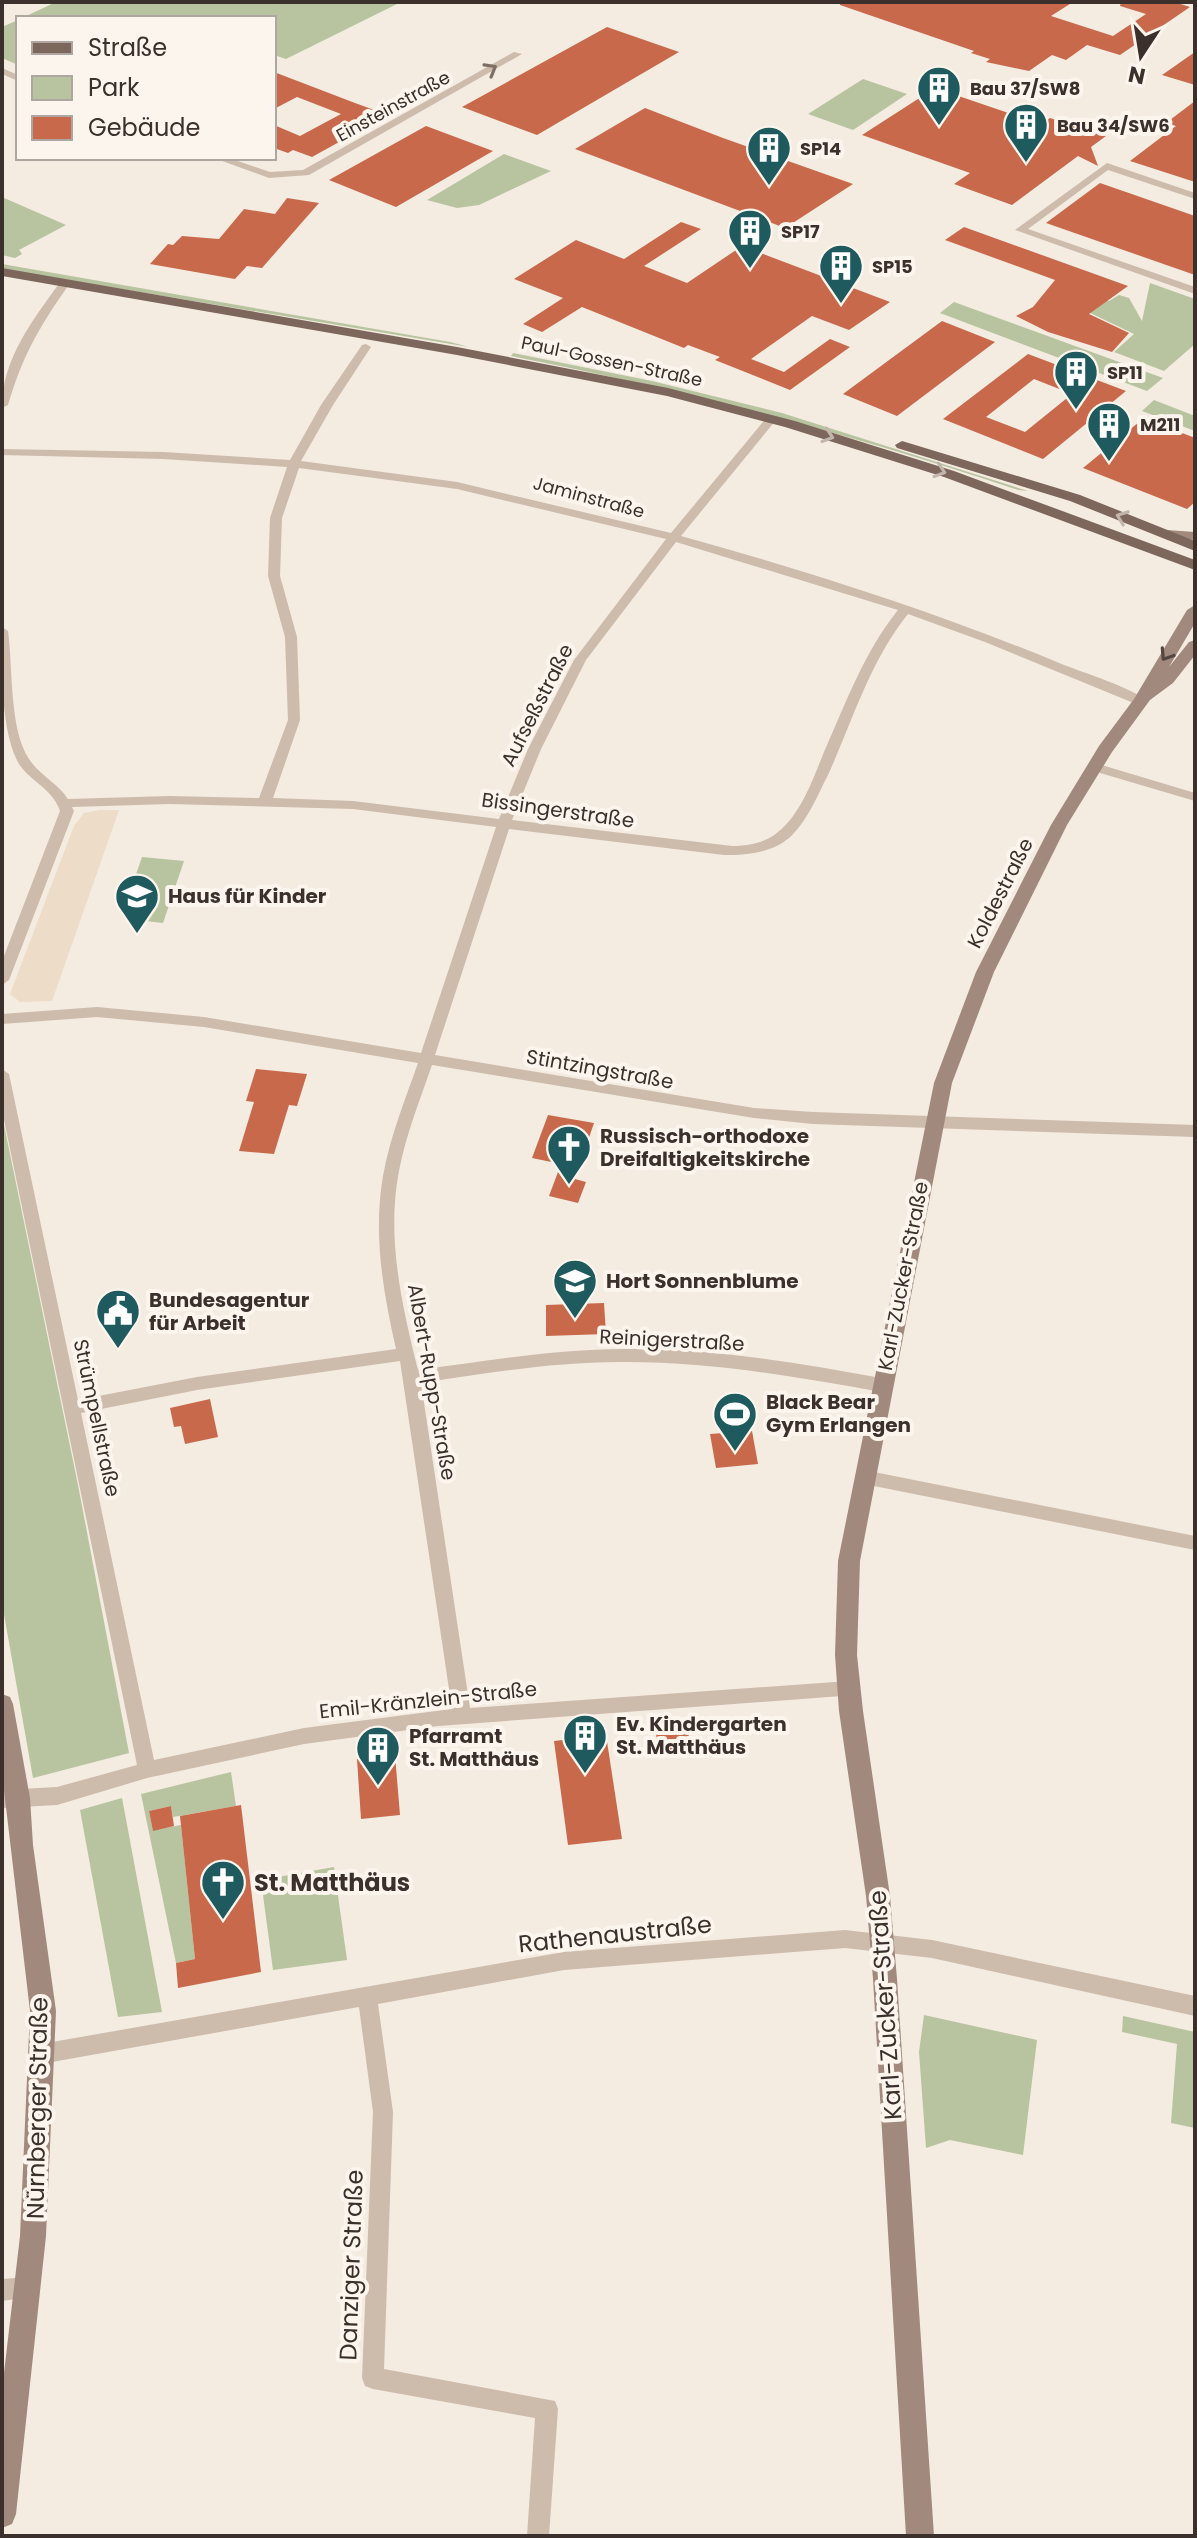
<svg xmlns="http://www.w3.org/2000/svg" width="1197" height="2538" font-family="Poppins,sans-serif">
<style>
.green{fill:#b8c4a0}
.plaza{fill:#ecdcc8}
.building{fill:#c8694b;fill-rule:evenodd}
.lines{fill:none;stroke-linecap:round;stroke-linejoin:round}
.street{fill:#cdbbac;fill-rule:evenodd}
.secondary{fill:#a18a7d;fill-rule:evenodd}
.primary{fill:#7d675c;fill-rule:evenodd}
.oneway{stroke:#7d6f65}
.oneway2{stroke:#c2b5ac}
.oneway3{stroke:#544640}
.labels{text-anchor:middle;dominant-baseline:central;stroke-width:8;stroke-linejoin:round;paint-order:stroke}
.far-poi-label{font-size:18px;font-weight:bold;fill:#3b302b;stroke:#fbf5ee;text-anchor:start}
.far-street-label{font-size:18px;fill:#3b302b;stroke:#fbf5ee}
.street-label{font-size:20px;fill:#3b302b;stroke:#fbf5ee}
.poi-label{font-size:20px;font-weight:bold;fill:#3b302b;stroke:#fbf5ee;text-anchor:start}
.near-poi-label{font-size:24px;font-weight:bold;fill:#3b302b;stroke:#fbf5ee;text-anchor:start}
.near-street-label{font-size:24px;fill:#3b302b;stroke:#fbf5ee}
</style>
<rect width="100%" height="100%" fill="#f4ebe1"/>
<!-- green -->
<g class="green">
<polygon points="56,2 401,2 286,59 274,55 274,18 22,18"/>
<polygon points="18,20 18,65 2,58 2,27"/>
<polygon points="863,79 907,94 853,130 808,114"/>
<polygon points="504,154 551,171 479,205 457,208 427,200"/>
<polygon points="2,197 66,225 19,250 22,254 15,258 2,255"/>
<polygon points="2,264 450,342 469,347 2,269"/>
<polygon points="1150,283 1195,299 1195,344 1164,371 1114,352 1134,334 1082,309 1097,297 1109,301 1119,295 1129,298 1142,321"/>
<polygon points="954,302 1163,378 1147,391 940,313"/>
<path d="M513,353l139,28 130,32 246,78 -10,-1c-166,-56 -334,-100 -507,-134z"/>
<polygon points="1154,400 1195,416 1195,431 1142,411"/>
<polygon points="142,857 184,861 163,923 137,920 133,915 144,885 133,883"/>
<polygon points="2,1115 78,1485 129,1753 33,1778 2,1603"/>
<polygon points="231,1772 236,1806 173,1817 171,1806 149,1811 153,1830 181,1825 195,1959 176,1963 141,1794"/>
<polygon points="122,1798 162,2012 118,2017 80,1810"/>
<polygon points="334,1867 347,1960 273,1970 261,1880"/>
<polygon points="924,2015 1037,2040 1023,2155 950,2140 926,2148 919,2052"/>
<polygon points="1123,2016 1195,2032 1195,2128 1171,2123 1177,2044 1122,2032"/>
</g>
<!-- plaza -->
<polygon class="plaza" points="100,810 119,810 52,1001 20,1002 10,994 74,826 84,813"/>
<!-- building -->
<g class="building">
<polygon points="840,2 1073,2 1051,16 1113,36 1146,14 1120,6 1121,2 1174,2 1190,7 1120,55 1087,45 1066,60 1052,55 1029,71 986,62 990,59 971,53 974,51 840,5"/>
<polygon points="607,27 679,52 537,135 462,107"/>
<polygon points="1195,52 1195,85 1162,75"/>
<polygon points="274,72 355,103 388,115 312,157 293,150 288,153 274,148 274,125 300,136 341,114 297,97 274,109"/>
<polygon points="935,88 1041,124 1050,118 1106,136 1091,147 1098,166 1078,156 1012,205 954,184 970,173 862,135"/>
<polygon points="1195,101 1195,182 1130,161 1176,126 1166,123"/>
<polygon points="645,108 723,138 853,184 785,228 575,149"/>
<polygon points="426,126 493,151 396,207 329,180"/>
<polygon points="1100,183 1195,216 1195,275 1046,223"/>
<polygon points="287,198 319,203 262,268 247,266 235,279 150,264 168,244 173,245 182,236 219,239 244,209 275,214"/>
<polygon points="681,222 701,229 644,266 687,283 742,246 890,302 849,330 812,316 751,359 784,372 830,339 850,347 790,390 715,360 720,357 688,345 684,348 582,307 542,332 523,324 563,298 514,279 576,240 624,259"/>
<polygon points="964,227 1128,286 1089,314 1129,333 1112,352 1048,332 1016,316 1033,307 1055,280 945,240"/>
<polygon points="942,321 995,342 897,416 843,394"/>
<path d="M1028,354l98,37 -83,68 -100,-40zM1034,379l38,15 -47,38 -39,-15z"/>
<polygon points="1144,418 1195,438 1195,502 1187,509 1083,468"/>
<polygon points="256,1069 307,1074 297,1106 289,1105 274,1154 239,1151 254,1102 246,1101"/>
<polygon points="548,1115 594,1123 575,1179 586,1182 578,1203 549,1196 561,1164 532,1158"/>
<polygon points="604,1303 606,1334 546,1336 546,1305"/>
<polygon points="210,1399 218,1437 185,1444 181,1426 174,1427 170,1408"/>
<polygon points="752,1431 758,1464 716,1468 710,1434"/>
<polygon points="688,1731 691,1749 659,1752 656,1734"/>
<polygon points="606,1735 622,1839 568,1845 554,1741"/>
<polygon points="395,1755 400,1815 361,1819 357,1759"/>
<polygon points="241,1805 261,1972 178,1988 176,1963 195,1959 180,1816"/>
<polygon points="171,1806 174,1826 153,1831 149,1811"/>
</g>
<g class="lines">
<!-- street -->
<g class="street">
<polygon points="514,52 522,54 309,175 269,178 214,158 229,158 270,172 303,170"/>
<polygon points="2,68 18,75 18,81 2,74"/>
<polygon points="1107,163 1195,193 1195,199 1108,170 1028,229 1195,287 1195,294 1015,230"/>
<path d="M61,281l9,2c-30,43 -47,71 -62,122l-6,3c0,-50 31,-88 59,-127z"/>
<path d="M366,344l5,3 -38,58 -32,56 156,21 214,51 97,-117h8v4l-95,116c130,36 258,77 383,129 21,8 68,23 83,36l-6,4 -5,-1 -151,-62 -77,-28c-38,47 -55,106 -80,161 -11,21 -21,47 -39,63 -18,15 -43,17 -65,17l-215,-26 -74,226 319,53 59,4 382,13v12l-382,-13 -59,-6 -322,-53c-12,35 -26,69 -33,106 -13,66 3,135 19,199 69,-9 138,-21 208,-21 85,-1 171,14 255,29l6,2 2,5 -2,5 -6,2c-84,-15 -168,-30 -254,-30 -69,-1 -138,11 -206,21l49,325 379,-27 6,2 3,6 -3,6 -417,31 -134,18 -157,34 -90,27 -55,3v-18l55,-3 80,-22 -135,-655v-41l7,5 69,326 119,-23 199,-28c-13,-57 -23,-115 -13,-173 7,-39 22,-76 35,-113l-214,-36 -107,-10 -95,7v-10l95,-7 107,10 217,36 75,-226 -143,-18 -184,-5 -97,3 2,4 -65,169 -7,5v-24l58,-150c-7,-22 -29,-29 -41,-47 -19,-34 -17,-97 -17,-137l6,4c5,36 1,98 21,128 10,16 29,24 39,40l101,-3 90,2 29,-78 -3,-83 -17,-61 2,-58 17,-51 -124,-8 -161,-4v-6l161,3 127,8 31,-55 41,-60zM299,468l158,21 209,50 -92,121 -46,89 -29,70 -146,-18 -80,-3 27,-78 -3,-83 -17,-61 2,-58zM676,542l222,68c-34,42 -52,93 -74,142 -11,27 -23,62 -46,80 -13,11 -29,14 -46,14l-220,-26 29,-71 45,-89zM400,1361l52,348 -148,19 -150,32 -73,-347 116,-23z"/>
<polygon points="1095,763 1195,793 1195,801 1090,770 1090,764"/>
<polygon points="864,1470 1195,1536 1195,1550 864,1484 858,1482 855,1477 858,1472"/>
<polygon points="845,1930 932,1940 1195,1996 1195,2016 932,1958 845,1948 564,1970 378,2004 393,2112 384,2369 555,2401 558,2409 549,2536 527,2536 535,2418 373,2389 365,2386 362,2378 373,2112 359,2007 41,2064 34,2061 31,2054 34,2047 41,2044 564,1952"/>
<polygon points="28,2277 36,2280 39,2288 36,2296 2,2301 2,2279"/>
</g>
<!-- secondary -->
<g class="secondary">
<polygon points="1167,530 1195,532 1195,540 1162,537 1160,534"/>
<polygon points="1195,605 1195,623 1169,667 1189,642 1195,640 1195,655 1173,683 1150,700 1112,752 1067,825 994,972 952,1083 860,1561 857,1655 863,1711 890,1896 897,1979 934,2536 906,2536 873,1979 866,1896 839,1711 835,1655 838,1561 934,1083 976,972 1051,825 1099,746 1134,699 1187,610"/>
<polygon points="2,1694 10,1697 13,1704 30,1798 33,1845 56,2011 46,2236 16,2514 12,2524 2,2528 2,2390 20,2236 30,2011 2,1773"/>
</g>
<!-- primary -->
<g class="primary">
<polygon points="2,268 457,347 668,388 795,421 954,471 1195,560 1195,570 944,477 785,427 667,396 457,355 2,276"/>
<polygon points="902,441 1080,495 1195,541 1195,551 1070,501 897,448 895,445"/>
</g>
</g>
<!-- one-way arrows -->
<defs><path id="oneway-chevron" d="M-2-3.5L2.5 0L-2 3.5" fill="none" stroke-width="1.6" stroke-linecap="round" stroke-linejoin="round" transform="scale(2)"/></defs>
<use class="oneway" href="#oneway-chevron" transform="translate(491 69) rotate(-30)"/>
<g class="oneway2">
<use href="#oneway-chevron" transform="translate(828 436) rotate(18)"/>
<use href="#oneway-chevron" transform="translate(940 471) rotate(18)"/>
<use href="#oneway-chevron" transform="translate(1122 517) rotate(-159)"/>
</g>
<use class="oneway3" href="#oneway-chevron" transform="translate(1166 655) rotate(123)"/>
<!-- icons -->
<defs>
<g id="building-pin" transform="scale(2.3)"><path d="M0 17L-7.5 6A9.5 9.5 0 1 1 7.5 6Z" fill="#1f5a5e" stroke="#fbf5ee"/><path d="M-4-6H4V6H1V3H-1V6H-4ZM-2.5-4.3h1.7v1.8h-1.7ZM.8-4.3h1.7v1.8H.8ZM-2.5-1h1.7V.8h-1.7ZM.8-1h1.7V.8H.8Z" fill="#fff"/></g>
<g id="school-pin" transform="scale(2.3)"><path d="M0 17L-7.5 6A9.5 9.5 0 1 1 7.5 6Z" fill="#1f5a5e" stroke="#fbf5ee"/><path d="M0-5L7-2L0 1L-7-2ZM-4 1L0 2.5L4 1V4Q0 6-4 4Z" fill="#fff"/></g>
<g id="church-pin" transform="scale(2.3)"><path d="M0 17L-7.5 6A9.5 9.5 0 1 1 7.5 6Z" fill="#1f5a5e" stroke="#fbf5ee"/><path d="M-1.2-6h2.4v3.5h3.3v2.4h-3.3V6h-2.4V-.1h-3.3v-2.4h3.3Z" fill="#fff"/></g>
<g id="civic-pin" transform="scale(2.3)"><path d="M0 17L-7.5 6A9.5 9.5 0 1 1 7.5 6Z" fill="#1f5a5e" stroke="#fbf5ee"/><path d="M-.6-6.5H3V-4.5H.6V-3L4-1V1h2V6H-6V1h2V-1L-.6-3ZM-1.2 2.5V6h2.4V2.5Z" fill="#fff"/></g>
<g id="stadium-pin" transform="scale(2.3)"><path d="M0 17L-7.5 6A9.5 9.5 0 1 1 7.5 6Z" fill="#1f5a5e" stroke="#fbf5ee"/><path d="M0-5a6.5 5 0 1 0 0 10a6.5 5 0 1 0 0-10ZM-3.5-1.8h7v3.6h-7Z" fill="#fff"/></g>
</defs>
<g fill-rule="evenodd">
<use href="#building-pin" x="939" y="88"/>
<use href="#building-pin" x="1026" y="125"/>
<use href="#building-pin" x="769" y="148"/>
<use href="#building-pin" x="750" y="231"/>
<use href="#building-pin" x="841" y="266"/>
<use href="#building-pin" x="1076" y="372"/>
<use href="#building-pin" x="1109" y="424"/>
<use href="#school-pin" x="137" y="896"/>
<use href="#church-pin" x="569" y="1147"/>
<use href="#school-pin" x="575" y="1281"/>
<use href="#civic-pin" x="118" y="1311"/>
<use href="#stadium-pin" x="735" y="1414"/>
<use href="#building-pin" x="585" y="1736"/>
<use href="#building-pin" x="378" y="1748"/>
<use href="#church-pin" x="223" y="1882"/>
</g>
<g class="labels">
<!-- far-poi labels -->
<g class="far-poi-label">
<text x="970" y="88">Bau 37/SW8</text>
<text x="1057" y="125">Bau 34/SW6</text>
<text x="800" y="148">SP14</text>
<text x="781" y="231">SP17</text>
<text x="872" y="266">SP15</text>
<text x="1107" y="372">SP11</text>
<text x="1140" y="424">M211</text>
</g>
<!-- far-street labels -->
<g class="far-street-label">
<text transform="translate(393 106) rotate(-29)">Einsteinstraße</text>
<text transform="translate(612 361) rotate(12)">Paul-Gossen-Straße</text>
<text transform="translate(589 497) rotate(15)">Jaminstraße</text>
</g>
<!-- street labels -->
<g class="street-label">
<text transform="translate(537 705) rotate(-63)">Aufseßstraße</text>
<text transform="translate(558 810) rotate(8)">Bissingerstraße</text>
<text transform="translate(1000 893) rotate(-63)">Koldestraße</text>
<text transform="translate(600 1069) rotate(10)">Stintzingstraße</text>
<text transform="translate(903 1276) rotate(-79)">Karl-Zucker-Straße</text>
<text transform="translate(672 1340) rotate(3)">Reinigerstraße</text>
<text transform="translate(432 1382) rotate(80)">Albert-Rupp-Straße</text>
<text transform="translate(97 1418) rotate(78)">Strümpellstraße</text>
<text transform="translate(428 1700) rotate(-6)">Emil-Kränzlein-Straße</text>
</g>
<!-- poi labels -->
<g class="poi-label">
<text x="168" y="896">Haus für Kinder</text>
<text x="600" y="1136">Russisch-orthodoxe<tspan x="600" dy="23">Dreifaltigkeitskirche</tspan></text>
<text x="606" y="1281">Hort Sonnenblume</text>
<text x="149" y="1300">Bundesagentur<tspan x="149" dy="23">für Arbeit</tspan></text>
<text x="766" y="1402">Black Bear<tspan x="766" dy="23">Gym Erlangen</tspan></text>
<text x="616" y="1724">Ev. Kindergarten<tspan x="616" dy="23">St. Matthäus</tspan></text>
<text x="409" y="1736">Pfarramt<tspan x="409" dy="23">St. Matthäus</tspan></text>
</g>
<!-- near-poi labels -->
<g class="near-poi-label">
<text x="254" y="1882">St. Matthäus</text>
</g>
<!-- near-street labels -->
<g class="near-street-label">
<text transform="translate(615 1934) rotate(-6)">Rathenaustraße</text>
<text transform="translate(885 2005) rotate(-94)">Karl-Zucker-Straße</text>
<text transform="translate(37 2108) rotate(-89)">Nürnberger Straße</text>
<text transform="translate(351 2265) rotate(-88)">Danziger Straße</text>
</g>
</g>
<!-- border -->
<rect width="1197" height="2538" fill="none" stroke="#3b302b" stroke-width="8"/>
<!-- legend -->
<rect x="16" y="16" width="260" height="144" fill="#fbf5ee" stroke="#aea6a0" stroke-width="2"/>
<rect x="32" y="42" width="40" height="12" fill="#7d675c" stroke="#aea6a0" stroke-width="2"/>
<text x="88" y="56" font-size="24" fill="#3b302b">Straße</text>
<rect x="32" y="76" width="40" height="24" fill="#b8c4a0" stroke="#aea6a0" stroke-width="2"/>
<text x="88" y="96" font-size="24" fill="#3b302b">Park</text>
<rect x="32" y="116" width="40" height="24" fill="#c8694b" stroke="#aea6a0" stroke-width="2"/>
<text x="88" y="136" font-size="24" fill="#3b302b">Gebäude</text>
<!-- north arrow -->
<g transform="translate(1141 56) rotate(192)" stroke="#fbf5ee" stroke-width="6" paint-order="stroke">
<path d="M0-6L14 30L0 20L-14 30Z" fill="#3b302b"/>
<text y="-12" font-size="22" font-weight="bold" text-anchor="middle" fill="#3b302b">N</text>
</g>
</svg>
